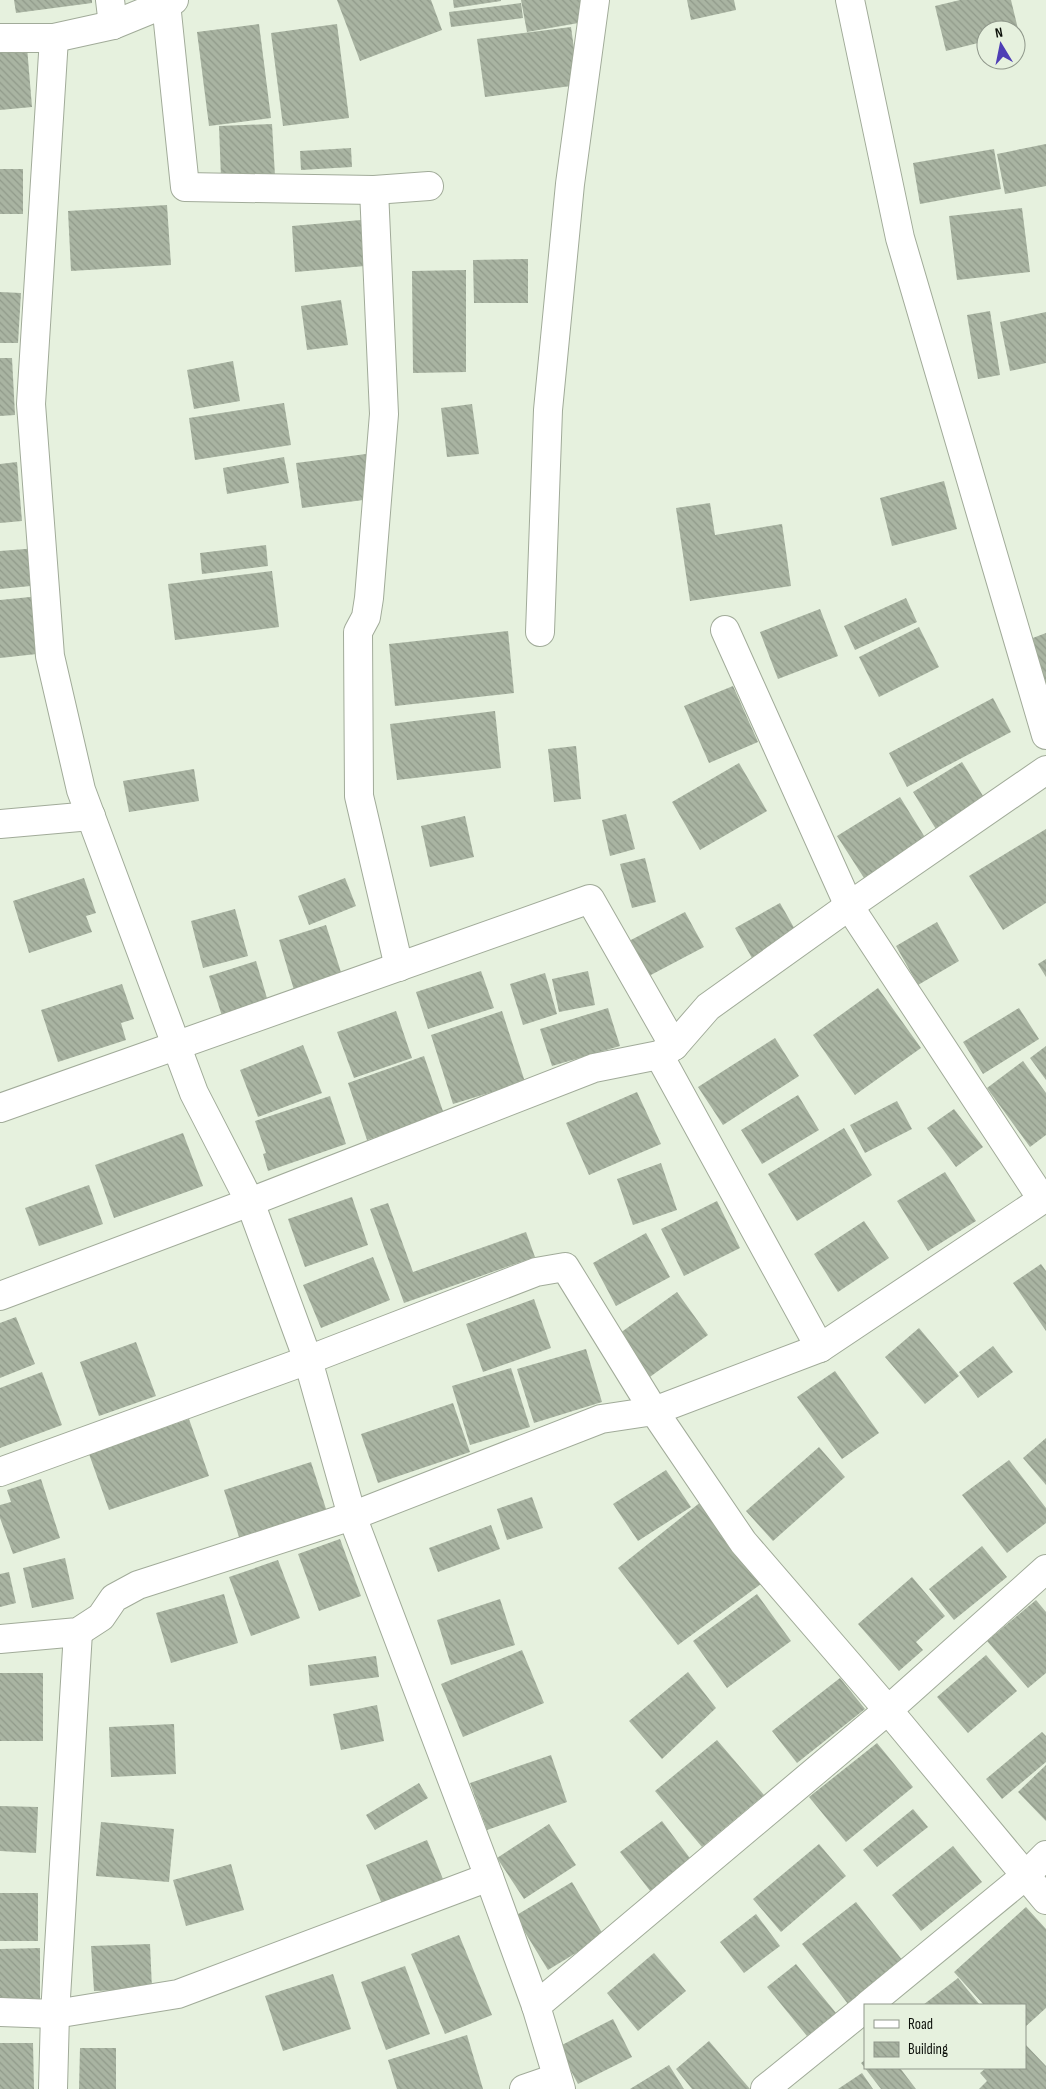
<svg xmlns="http://www.w3.org/2000/svg" width="1046" height="2089" font-family="'Sofia Sans Condensed',sans-serif">
<style>
.building{fill:url(#building-back-hatch)}
.lines{fill:none;stroke-linecap:round;stroke-linejoin:round}
.street-casing{stroke:#a1ab99;stroke-width:30}
.street{stroke:#fff;stroke-width:28}
</style>
<defs>
<pattern id="building-back-hatch" width="6" height="6" patternUnits="userSpaceOnUse" patternTransform="scale(1.25)"><rect width="6" height="6" fill="#a9b4a2"/><path d="M-1 5l2 2M0 0l6 6M5-1l2 2" fill="none" stroke="#909a8a"/></pattern>
</defs>
<rect width="100%" height="100%" fill="#e6f1de"/>
<!-- building -->
<g class="building">
<polygon points="14,0 92,0 92,3 16,13"/>
<polygon points="337,0 431,0 442,30 360,61"/>
<polygon points="453,0 501,0 501,1 454,8"/>
<polygon points="521,0 586,0 590,21 527,32"/>
<polygon points="687,0 734,0 736,10 691,20"/>
<polygon points="960,0 1011,0 1019,33 1016,34 1016,30 986,30 986,41 946,51 935,6"/>
<polygon points="521,3 523,18 451,27 449,12"/>
<polygon points="259,24 271,118 209,126 197,32"/>
<polygon points="337,24 349,118 283,126 271,33"/>
<polygon points="571,27 579,85 485,97 477,39"/>
<polygon points="27,47 32,107 0,110 0,49"/>
<polygon points="272,124 275,176 221,178 219,126"/>
<polygon points="1046,144 1046,186 1005,194 997,154"/>
<polygon points="351,148 352,167 301,170 300,151"/>
<polygon points="994,149 1001,189 920,204 913,163"/>
<rect x="0" y="169" width="23" height="45"/>
<polygon points="167,205 171,265 71,271 68,211"/>
<polygon points="1022,208 1030,272 957,280 949,216"/>
<polygon points="361,220 365,266 295,272 292,226"/>
<polygon points="528,259 528,303 474,303 473,260"/>
<polygon points="466,270 466,372 413,373 412,271"/>
<polygon points="0,292 21,293 18,343 0,343"/>
<polygon points="341,300 348,345 307,350 301,306"/>
<polygon points="990,311 1000,375 978,379 967,315"/>
<polygon points="1046,312 1046,363 1010,371 1000,322"/>
<polygon points="0,358 12,358 15,415 0,416"/>
<polygon points="233,361 240,401 194,409 187,370"/>
<polygon points="284,403 291,445 195,460 189,418"/>
<polygon points="472,404 479,454 447,457 441,408"/>
<polygon points="366,454 371,499 302,508 296,463"/>
<polygon points="284,457 289,483 227,494 223,468"/>
<polygon points="17,462 22,521 0,523 0,464"/>
<polygon points="944,481 957,529 892,546 880,498"/>
<polygon points="710,503 715,535 782,524 791,586 690,601 676,508"/>
<polygon points="266,545 268,566 202,574 200,553"/>
<polygon points="38,548 41,585 0,589 0,551"/>
<polygon points="272,571 279,627 175,640 168,584"/>
<polygon points="40,596 46,653 0,658 0,600"/>
<polygon points="906,598 917,622 855,650 844,626"/>
<polygon points="820,609 838,656 778,679 760,632"/>
<polygon points="919,627 939,667 879,697 859,657"/>
<polygon points="508,631 514,693 395,706 389,644"/>
<polygon points="1046,633 1046,695 1025,641"/>
<polygon points="733,686 758,742 709,763 684,706"/>
<polygon points="993,698 1011,732 907,787 889,753"/>
<polygon points="495,711 501,768 397,780 390,724"/>
<polygon points="576,746 581,799 554,802 548,749"/>
<polygon points="962,762 988,804 939,834 913,792"/>
<polygon points="739,763 767,811 700,850 672,802"/>
<polygon points="194,769 199,801 129,812 123,781"/>
<polygon points="900,797 926,839 864,878 837,836"/>
<polygon points="626,814 635,849 610,856 602,820"/>
<polygon points="465,816 474,857 430,867 421,826"/>
<polygon points="1046,829 1046,903 1003,930 969,876"/>
<polygon points="645,858 656,902 632,908 620,864"/>
<polygon points="84,878 96,913 86,916 92,932 29,953 13,901"/>
<polygon points="345,878 356,906 309,925 298,896"/>
<polygon points="780,903 797,933 752,958 735,928"/>
<polygon points="235,909 248,956 203,968 191,921"/>
<polygon points="685,912 704,947 647,977 627,942"/>
<polygon points="937,922 959,961 918,985 896,946"/>
<polygon points="326,925 345,985 297,1000 279,940"/>
<polygon points="1046,959 1046,977 1038,964"/>
<polygon points="256,961 269,1005 223,1019 209,976"/>
<polygon points="481,971 494,1008 428,1029 416,992"/>
<polygon points="588,971 595,1005 559,1012 552,979"/>
<polygon points="545,973 557,1014 523,1025 510,984"/>
<polygon points="122,984 134,1019 121,1023 126,1040 58,1062 41,1010"/>
<polygon points="878,988 921,1048 855,1095 813,1035"/>
<polygon points="608,1008 620,1046 552,1066 540,1029"/>
<polygon points="1019,1008 1039,1039 983,1074 963,1042"/>
<polygon points="396,1011 412,1058 354,1078 337,1032"/>
<polygon points="502,1011 525,1082 453,1104 431,1035"/>
<polygon points="775,1038 799,1076 723,1125 698,1087"/>
<polygon points="303,1045 322,1093 258,1117 240,1070"/>
<polygon points="1046,1046 1046,1080 1030,1058"/>
<polygon points="424,1056 444,1114 367,1140 348,1083"/>
<polygon points="1023,1061 1046,1093 1046,1135 1030,1147 987,1088"/>
<polygon points="637,1092 661,1144 589,1175 566,1123"/>
<polygon points="798,1095 819,1130 762,1164 741,1130"/>
<polygon points="330,1096 346,1144 268,1171 263,1154 266,1153 255,1121"/>
<polygon points="897,1101 912,1129 865,1153 850,1125"/>
<polygon points="954,1109 983,1147 956,1167 927,1128"/>
<polygon points="844,1128 872,1175 797,1221 768,1174"/>
<polygon points="183,1133 203,1186 114,1218 95,1165"/>
<polygon points="661,1163 677,1210 633,1225 617,1179"/>
<polygon points="945,1172 976,1221 928,1251 897,1201"/>
<polygon points="89,1185 103,1224 39,1246 25,1208"/>
<polygon points="352,1197 368,1245 305,1267 288,1219"/>
<polygon points="717,1201 740,1248 684,1276 661,1229"/>
<polygon points="388,1203 413,1272 526,1232 535,1257 404,1303 370,1209"/>
<polygon points="864,1221 889,1258 838,1292 814,1254"/>
<polygon points="646,1233 670,1277 616,1306 593,1263"/>
<polygon points="373,1257 390,1300 321,1328 303,1285"/>
<polygon points="1041,1264 1046,1271 1046,1331 1013,1283"/>
<polygon points="677,1292 708,1335 647,1379 616,1336"/>
<polygon points="534,1299 551,1348 483,1372 466,1324"/>
<polygon points="16,1317 35,1364 0,1378 0,1323"/>
<polygon points="919,1328 959,1376 925,1404 885,1357"/>
<polygon points="136,1342 156,1396 99,1416 80,1362"/>
<polygon points="993,1346 1013,1372 978,1398 959,1372"/>
<polygon points="586,1349 602,1402 534,1423 517,1369"/>
<polygon points="511,1368 530,1427 470,1445 452,1386"/>
<polygon points="835,1371 879,1433 842,1459 797,1397"/>
<polygon points="42,1372 62,1425 0,1448 0,1388"/>
<polygon points="453,1403 470,1452 378,1483 361,1434"/>
<polygon points="189,1419 209,1476 109,1510 89,1454"/>
<polygon points="1046,1438 1046,1485 1023,1458"/>
<polygon points="819,1447 845,1477 773,1541 746,1511"/>
<polygon points="1009,1460 1046,1508 1046,1523 1007,1553 962,1495"/>
<polygon points="311,1462 327,1512 240,1540 224,1490"/>
<polygon points="666,1470 691,1507 638,1541 613,1504"/>
<polygon points="41,1479 60,1538 13,1554 0,1518 0,1505 11,1502 7,1490"/>
<polygon points="532,1497 543,1528 507,1540 497,1509"/>
<polygon points="702,1501 761,1584 678,1645 618,1568"/>
<polygon points="491,1525 500,1549 438,1572 429,1548"/>
<polygon points="340,1539 361,1596 319,1611 298,1554"/>
<polygon points="982,1546 1007,1577 954,1620 929,1589"/>
<polygon points="65,1558 74,1599 32,1608 23,1568"/>
<polygon points="278,1560 300,1618 251,1636 229,1577"/>
<polygon points="9,1572 16,1603 0,1607 0,1574"/>
<polygon points="912,1577 945,1616 916,1642 923,1650 899,1671 858,1624"/>
<polygon points="224,1594 238,1643 171,1663 156,1613"/>
<polygon points="757,1594 791,1641 727,1688 693,1641"/>
<polygon points="500,1599 515,1645 451,1665 437,1620"/>
<polygon points="1036,1600 1046,1612 1046,1673 1028,1688 987,1641"/>
<polygon points="522,1650 544,1703 463,1737 441,1684"/>
<polygon points="986,1655 1017,1691 968,1733 937,1697"/>
<polygon points="376,1656 379,1677 310,1686 308,1665"/>
<polygon points="688,1672 716,1708 662,1759 629,1721"/>
<rect x="0" y="1673" width="43" height="68"/>
<polygon points="840,1678 865,1709 797,1763 772,1731"/>
<polygon points="377,1705 384,1741 341,1750 333,1714"/>
<polygon points="174,1724 176,1774 111,1777 109,1727"/>
<polygon points="1042,1732 1046,1736 1046,1762 1002,1799 986,1779"/>
<polygon points="717,1740 764,1795 702,1847 655,1791"/>
<polygon points="877,1743 913,1787 846,1842 809,1797"/>
<polygon points="551,1755 567,1802 487,1830 470,1783"/>
<polygon points="1046,1765 1046,1821 1018,1792"/>
<polygon points="419,1783 428,1798 375,1830 366,1815"/>
<polygon points="0,1806 38,1807 36,1853 0,1851"/>
<polygon points="913,1809 928,1827 877,1867 863,1850"/>
<polygon points="662,1821 692,1861 651,1892 620,1852"/>
<polygon points="101,1822 174,1829 169,1882 96,1876"/>
<polygon points="549,1824 576,1865 524,1899 497,1858"/>
<polygon points="427,1840 445,1884 384,1909 366,1865"/>
<polygon points="819,1844 846,1876 781,1932 753,1899"/>
<polygon points="953,1846 982,1882 921,1931 892,1895"/>
<polygon points="231,1864 244,1910 186,1926 173,1880"/>
<polygon points="572,1882 604,1936 548,1970 515,1916"/>
<rect x="0" y="1893" width="38" height="48"/>
<polygon points="856,1902 903,1961 848,2004 802,1944"/>
<polygon points="1026,1907 1046,1929 1046,2008 1025,2027 1025,2005 984,2005 954,1972"/>
<polygon points="756,1914 780,1946 744,1973 720,1942"/>
<polygon points="459,1935 492,2015 445,2034 411,1954"/>
<polygon points="150,1944 152,1989 94,1991 91,1946"/>
<polygon points="40,1948 40,2000 0,2001 0,1949"/>
<polygon points="654,1953 686,1991 638,2031 607,1993"/>
<polygon points="796,1964 836,2013 807,2036 767,1987"/>
<polygon points="405,1966 430,2034 386,2050 361,1982"/>
<polygon points="333,1974 351,2029 283,2051 265,1996"/>
<polygon points="958,1978 980,2005 923,2005"/>
<polygon points="613,2019 632,2057 578,2084 558,2047"/>
<polygon points="467,2035 483,2089 397,2089 388,2060"/>
<polygon points="709,2041 750,2089 692,2089 676,2069"/>
<polygon points="0,2043 33,2043 34,2089 0,2089"/>
<polygon points="1025,2044 1046,2066 1046,2089 979,2089 987,2081 980,2073 986,2068 1025,2068"/>
<polygon points="80,2048 116,2048 116,2089 79,2089"/>
<polygon points="865,2060 865,2068 900,2068 916,2089 881,2089 861,2063"/>
<polygon points="669,2065 684,2089 630,2089"/>
<polygon points="862,2073 873,2089 838,2089"/>
</g>
<g class="lines">
<!-- street casing -->
<g class="street-casing">
<g id="street">
<polyline points="110,0 113,25"/>
<polyline points="850,0 900,238 1046,735"/>
<polyline points="166,3 185,187 374,190 429,186"/>
<polyline points="0,38 54,38 113,25 174,0"/>
<polyline points="54,38 31,404 50,656 81,790 194,1093 250,1202 308,1360 352,1516 489,1877 536,2006 561,2089"/>
<polyline points="374,190 384,414 369,598 366,617 358,632 359,796 399,967"/>
<polyline points="725,630 849,906 1042,1199"/>
<polyline points="540,632 548,410 570,184 595,0"/>
<polyline points="0,824 91,816"/>
<polyline points="659,1055 820,1348"/>
<polyline points="0,1108 590,899 674,1046"/>
<polyline points="0,1296 250,1202 594,1068 659,1055 674,1046 708,1007 849,906 1046,770"/>
<polyline points="0,1472 308,1360 536,1272 565,1267 654,1411 820,1348 1046,1197"/>
<polyline points="0,1639 78,1632 101,1617 114,1598 138,1585 352,1516 601,1419 654,1411 743,1542 888,1710 1046,1900"/>
<polyline points="868,2005 1025,1876 1046,1855"/>
<polyline points="536,2006 888,1710 1046,1569"/>
<polyline points="0,2012 55,2014 178,1994 489,1877"/>
<polyline points="53,2089 55,2014 78,1632"/>
<polyline points="524,2089 556,2078"/>
<polyline points="765,2089 865,2008"/>
</g>
</g>
<!-- street -->
<use href="#street" class="street"/>
</g>
<!-- legend -->
<rect x="864" y="2004" width="162" height="65" fill="#e6f1de" stroke="#8f978a"/>
<rect x="874" y="2020" width="25" height="8" fill="#ffffff" stroke="#8f978a"/>
<text x="908" y="2029" font-size="15" fill="#0d110b">Road</text>
<rect x="874" y="2042" width="25" height="15" fill="url(#building-back-hatch)" stroke="#8f978a"/>
<text x="908" y="2054" font-size="15" fill="#0d110b">Building</text>
<!-- north arrow -->
<g transform="translate(1001 45) rotate(350)"><circle r="24" fill="#e6f1de" stroke="#8f978a"/>
<path d="M0-4L9 19L0 12L-9 19Z" fill="#4e3eb5"/>
<text y="-8" font-size="14" font-weight="bold" text-anchor="middle" fill="#0d110b">N</text>
</g>
</svg>
